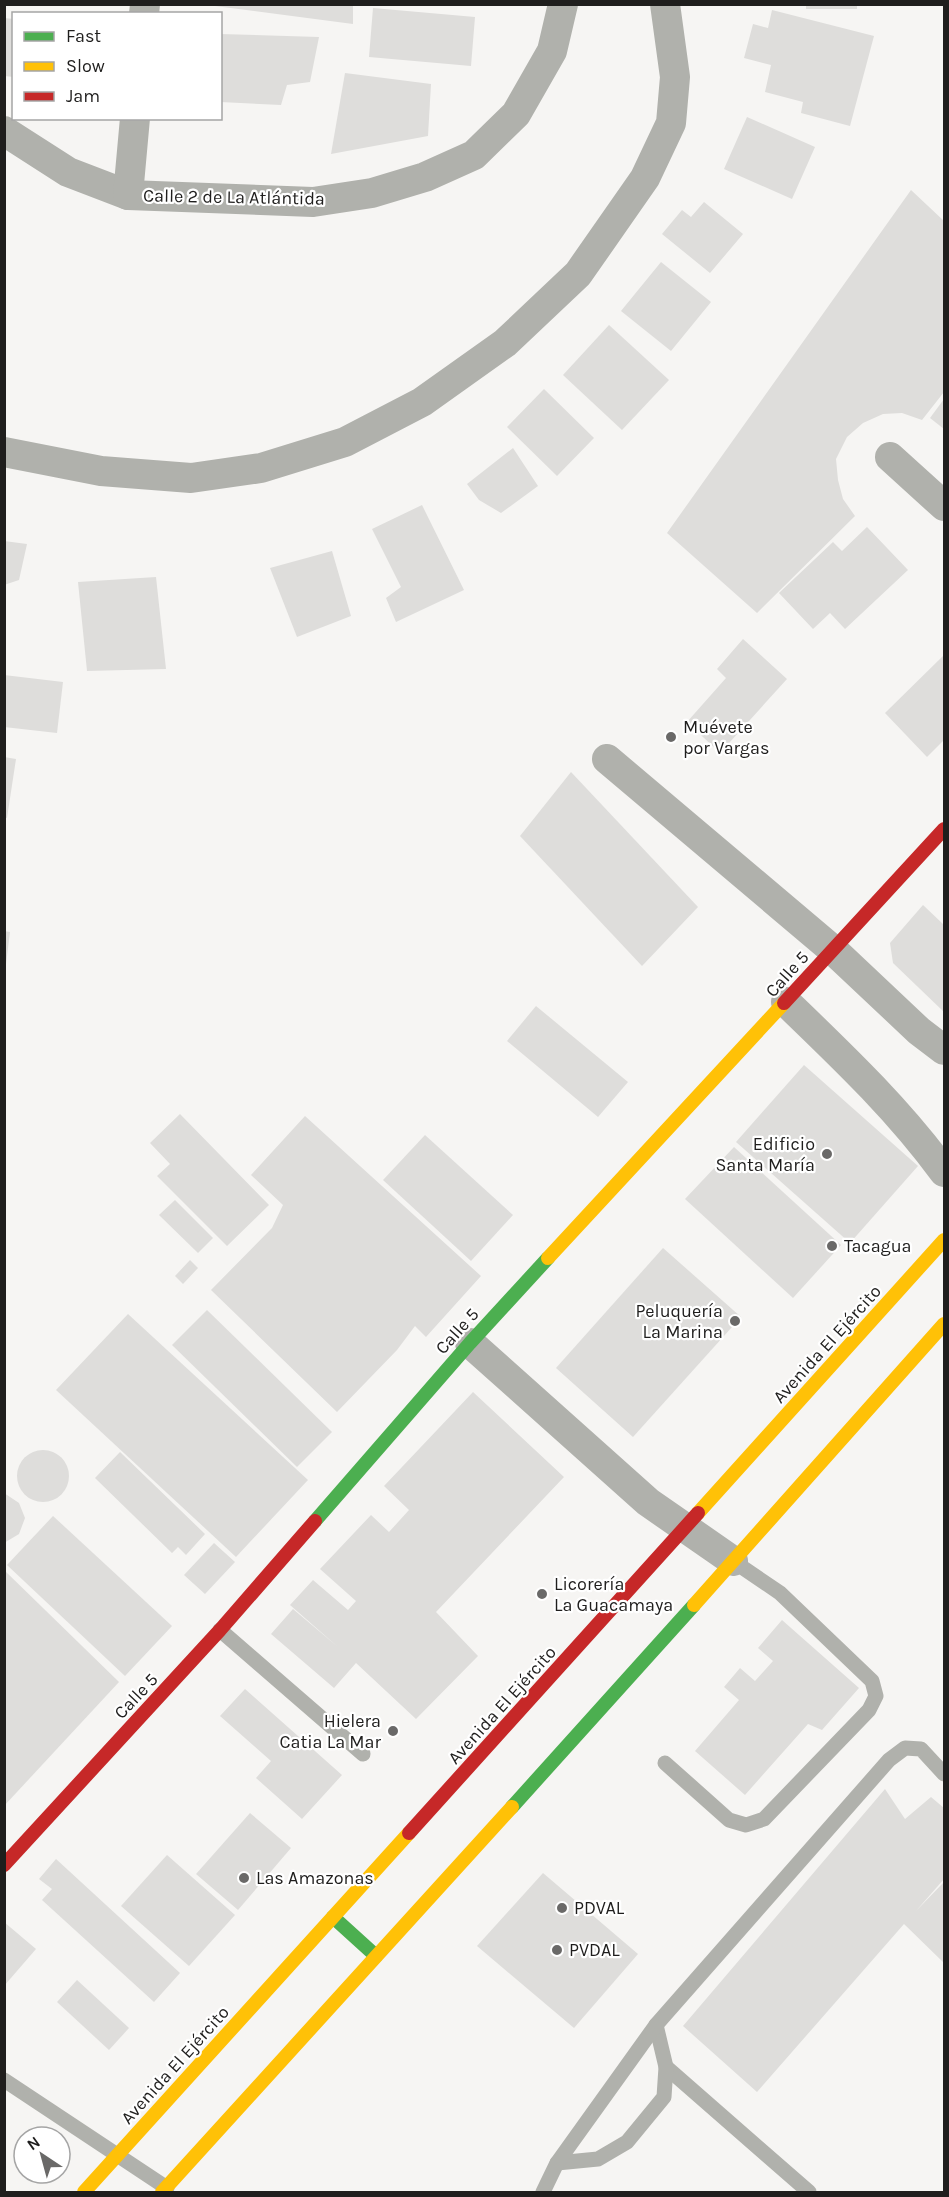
<svg xmlns="http://www.w3.org/2000/svg" width="949" height="2197" font-family="Karla,sans-serif">
<style>
.building{fill:#dedddb}
.lines{fill:none;stroke-linecap:round;stroke-linejoin:round}
.lane{stroke:#b0b1ac;stroke-width:15}
.street{stroke:#b0b1ac;stroke-width:30}
.fast{stroke:#4caf50;stroke-width:14}
.slow{stroke:#ffc107;stroke-width:14}
.jam{stroke:#c62828;stroke-width:14}
.poi-dot{fill:#6a6968;stroke:#fff;stroke-width:2}
.labels{text-anchor:middle;dominant-baseline:central;stroke-width:4.5;stroke-linejoin:round;paint-order:stroke}
.street-label{font-size:18px;fill:#1f1e1d;stroke:#fff}
.poi-label{font-size:18px;fill:#1f1e1d;stroke:#fff;text-anchor:start}
</style>
<rect width="100%" height="100%" fill="#f6f5f3"/>
<!-- building -->
<g class="building">
<polygon points="215,4 353,4 353,24 215,6"/>
<rect x="806" y="4" width="51" height="5"/>
<polygon points="373,8 475,17 471,66 369,57"/>
<polygon points="772,10 874,36 850,126 801,113 803,102 765,92 771,65 744,58 753,24 768,28"/>
<polygon points="4,18 14,19 14,77 4,76"/>
<polygon points="220,34 319,37 310,82 287,85 281,105 220,102"/>
<polygon points="345,73 431,84 428,136 331,154"/>
<polygon points="747,117 815,147 792,199 724,169"/>
<polygon points="911,190 944,221 944,392 922,420 902,413 883,414 863,423 847,437 836,459 838,480 843,499 855,516 757,613 667,533"/>
<polygon points="704,202 743,234 710,273 662,234 682,210 691,217"/>
<polygon points="661,262 711,302 671,351 621,311"/>
<polygon points="609,325 669,380 622,430 563,375"/>
<polygon points="544,389 594,438 557,476 507,427"/>
<polygon points="944,399 944,429 930,418"/>
<polygon points="513,448 538,486 501,513 479,500 467,484"/>
<polygon points="422,505 464,590 396,622 386,598 401,587 372,529"/>
<polygon points="867,527 908,570 845,629 830,613 813,629 779,593 833,542 842,551"/>
<polygon points="4,541 27,544 19,580 4,585"/>
<polygon points="332,551 351,616 297,637 270,568"/>
<polygon points="156,577 166,669 87,671 78,582"/>
<polygon points="743,639 787,679 720,753 687,722 726,678 717,669"/>
<polygon points="944,655 944,740 927,757 885,713"/>
<polygon points="4,675 63,682 57,733 4,727"/>
<polygon points="4,757 16,759 7,818 4,817"/>
<polygon points="571,772 698,907 642,966 520,836"/>
<polygon points="923,905 944,925 944,1012 893,963 890,943"/>
<polygon points="4,931 10,932 6,964 4,964"/>
<polygon points="536,1006 628,1082 598,1117 507,1041"/>
<polygon points="804,1065 918,1166 850,1243 736,1142"/>
<polygon points="180,1114 269,1205 227,1246 157,1176 170,1164 150,1143"/>
<polygon points="305,1116 481,1276 426,1337 415,1326 397,1350 337,1412 211,1290 272,1228 283,1205 251,1175"/>
<polygon points="425,1135 513,1215 471,1261 383,1180"/>
<polygon points="734,1147 841,1245 793,1298 685,1199"/>
<polygon points="175,1200 213,1238 198,1253 159,1215"/>
<polygon points="663,1248 741,1317 633,1437 556,1368"/>
<polygon points="190,1260 198,1268 183,1284 175,1276"/>
<polygon points="207,1310 332,1432 297,1467 172,1345"/>
<polygon points="128,1314 308,1480 236,1557 56,1390"/>
<polygon points="473,1392 564,1477 436,1612 478,1656 416,1719 356,1663 334,1688 271,1634 293,1609 338,1647 290,1605 313,1580 348,1610 356,1601 320,1569 371,1515 389,1532 409,1510 384,1486"/>
<circle cx="43" cy="1476" r="26"/>
<polygon points="120,1452 205,1534 186,1555 178,1547 172,1553 95,1478"/>
<polygon points="4,1493 19,1503 25,1518 19,1534 4,1543"/>
<polygon points="53,1516 172,1626 125,1676 7,1565"/>
<polygon points="214,1543 235,1562 205,1594 184,1575"/>
<polygon points="4,1570 119,1682 4,1806"/>
<polygon points="782,1620 859,1688 822,1730 808,1724 745,1795 695,1751 739,1700 724,1687 740,1668 755,1681 773,1661 758,1648"/>
<polygon points="245,1689 342,1775 302,1819 256,1778 271,1761 220,1716"/>
<polygon points="885,1789 905,1819 931,1797 944,1808 944,1879 916,1911 944,1882 944,1963 904,1924 757,2092 683,2026"/>
<polygon points="250,1813 291,1848 238,1910 196,1874"/>
<polygon points="167,1855 235,1915 189,1966 121,1906"/>
<polygon points="56,1859 180,1973 154,2002 42,1900 52,1889 39,1879"/>
<polygon points="543,1873 638,1954 574,2028 477,1946"/>
<polygon points="4,1922 36,1949 4,1986"/>
<polygon points="77,1980 129,2028 109,2050 57,2002"/>
</g>
<g class="lines">
<!-- lane -->
<g class="lane">
<polyline points="220,1630 363,1754"/>
<polyline points="665,1763 729,1820 746,1825 764,1819 869,1710 876,1696 872,1681 780,1593 733,1561"/>
<polyline points="666,2067 809,2192"/>
<polyline points="4,2080 167,2188"/>
<polyline points="557,2163 598,2159 627,2142 664,2097 666,2067 656,2025"/>
<polyline points="543,2192 557,2163 656,2025 889,1760 905,1748 921,1749 944,1774"/>
</g>
<!-- street -->
<g class="street">
<polyline points="144,14 145,4"/>
<polyline points="4,131 68,172 128,195 313,202 372,193 425,177 474,155 516,114 552,51 563,4"/>
<polyline points="128,195 135,118"/>
<polyline points="4,452 101,471 191,478 261,468 345,442 422,402 505,343 578,274 645,178 671,123 675,77 665,4"/>
<polyline points="890,457 944,506"/>
<polyline points="607,759 833,950 919,1031 944,1050"/>
<path d="M786,1002c56,54 112,107 158,170"/>
<polyline points="470,1343 648,1502 733,1561"/>
</g>
<!-- fast -->
<g class="fast">
<polyline points="315,1521 470,1343 548,1258"/>
<polyline points="512,1807 694,1605"/>
<polyline points="333,1917 376,1956"/>
</g>
<!-- slow -->
<g class="slow">
<polyline points="548,1258 784,1003"/>
<polyline points="698,1513 944,1240"/>
<polyline points="694,1605 944,1324"/>
<polyline points="84,2192 409,1833"/>
<polyline points="162,2192 512,1807"/>
</g>
<!-- jam -->
<g class="jam">
<polyline points="784,1003 944,829"/>
<polyline points="409,1833 698,1513"/>
<polyline points="4,1865 220,1630 315,1521"/>
</g>
</g>
<!-- markers -->
<g class="poi-dot">
<circle cx="671" cy="737" r="6"/>
<circle cx="827" cy="1154" r="6"/>
<circle cx="832" cy="1246" r="6"/>
<circle cx="735" cy="1321" r="6"/>
<circle cx="542" cy="1594" r="6"/>
<circle cx="393" cy="1731" r="6"/>
<circle cx="244" cy="1878" r="6"/>
<circle cx="562" cy="1908" r="6"/>
<circle cx="557" cy="1950" r="6"/>
</g>
<g class="labels">
<!-- street labels -->
<g class="street-label">
<text transform="translate(234 197) rotate(1)">Calle 2 de La Atlántida</text>
<text transform="translate(787 974) rotate(-48)">Calle 5</text>
<text transform="translate(457 1331) rotate(-48)">Calle 5</text>
<text transform="translate(827 1344) rotate(-48)">Avenida El Ejército</text>
<text transform="translate(136 1696) rotate(-47)">Calle 5</text>
<text transform="translate(502 1705) rotate(-48)">Avenida El Ejército</text>
<text transform="translate(175 2065) rotate(-48)">Avenida El Ejército</text>
</g>
<!-- poi labels -->
<g class="poi-label">
<text x="683" y="727">Muévete<tspan x="683" dy="21">por Vargas</tspan></text>
<text x="815" y="1144" text-anchor="end">Edificio<tspan x="815" dy="21">Santa María</tspan></text>
<text x="844" y="1246">Tacagua</text>
<text x="723" y="1311" text-anchor="end">Peluquería<tspan x="723" dy="21">La Marina</tspan></text>
<text x="554" y="1584">Licorería<tspan x="554" dy="21">La Guacamaya</tspan></text>
<text x="381" y="1721" text-anchor="end">Hielera<tspan x="381" dy="21">Catia La Mar</tspan></text>
<text x="256" y="1878">Las Amazonas</text>
<text x="574" y="1908">PDVAL</text>
<text x="569" y="1950">PVDAL</text>
</g>
</g>
<!-- border -->
<rect width="949" height="2197" fill="none" stroke="#1f1e1d" stroke-width="12"/>
<!-- legend -->
<rect x="12" y="12" width="210" height="108" fill="#ffffff" stroke="#a5a5a5" stroke-width="1.5"/>
<rect x="24" y="32" width="30" height="9" fill="#4caf50" stroke="#a5a5a5" stroke-width="1.5"/>
<text x="66" y="42" font-size="18" fill="#1f1e1d">Fast</text>
<rect x="24" y="62" width="30" height="9" fill="#ffc107" stroke="#a5a5a5" stroke-width="1.5"/>
<text x="66" y="72" font-size="18" fill="#1f1e1d">Slow</text>
<rect x="24" y="92" width="30" height="9" fill="#c62828" stroke="#a5a5a5" stroke-width="1.5"/>
<text x="66" y="102" font-size="18" fill="#1f1e1d">Jam</text>
<!-- north arrow -->
<g transform="translate(42 2155) rotate(324)"><circle r="28" fill="#ffffff" stroke="#a5a5a5" stroke-width="1.5"/>
<path d="M0-4.5L10 22L0 15L-10 22Z" fill="#6a6968"/>
<text y="-9" font-size="16" font-weight="bold" text-anchor="middle" fill="#1f1e1d">N</text>
</g>
</svg>
